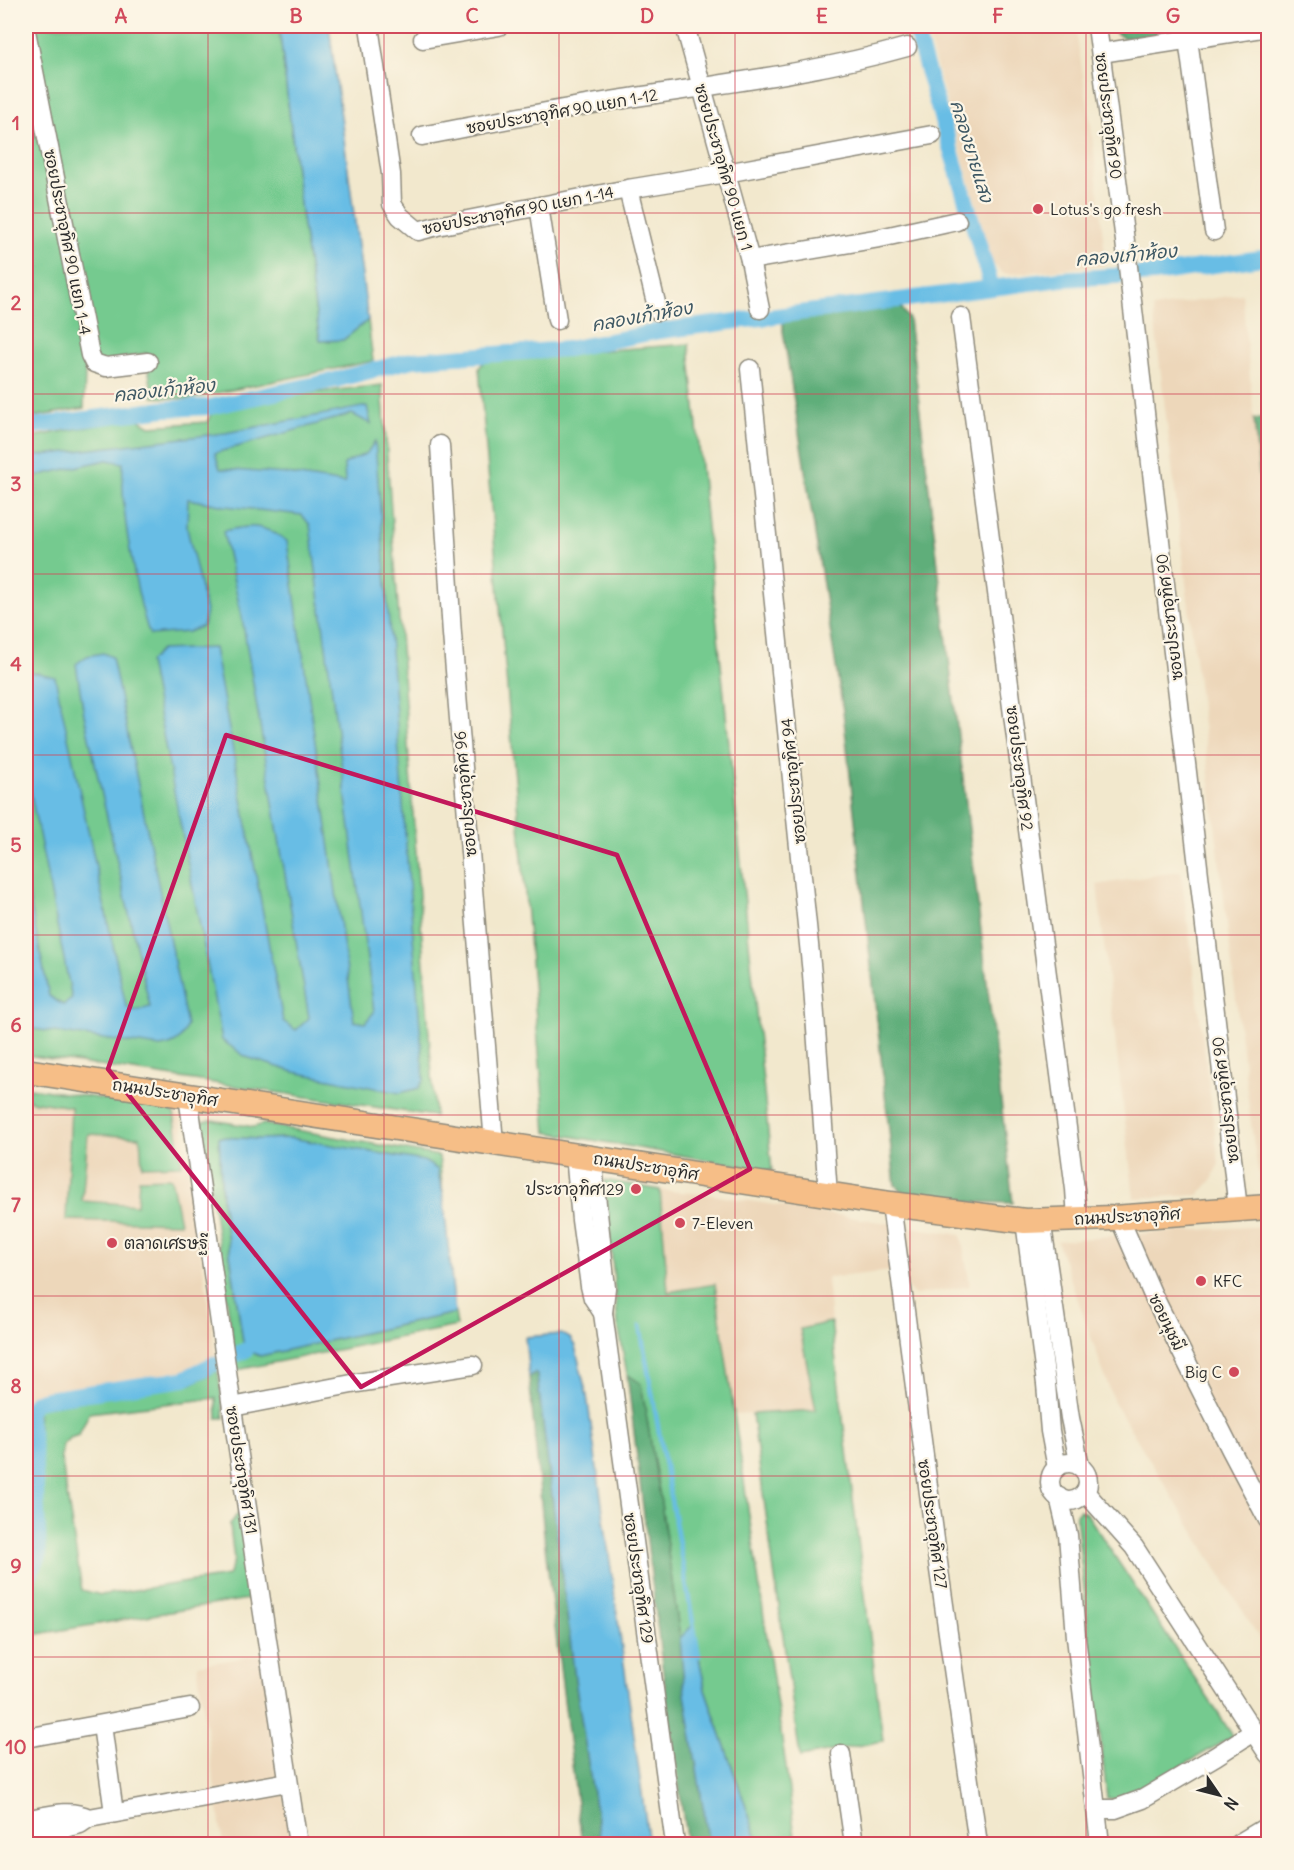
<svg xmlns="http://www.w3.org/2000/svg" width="1294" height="1870" font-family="Delius,'Playpen Sans Thai',sans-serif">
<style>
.built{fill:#edd7ba}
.green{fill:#74ca8f;stroke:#507a5d;stroke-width:1.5}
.forest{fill:#5fae7a;stroke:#456c52;stroke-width:1.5}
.water{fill:#68bde5;stroke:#4a7488;stroke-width:1.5}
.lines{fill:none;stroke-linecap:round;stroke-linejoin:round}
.stream{stroke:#68bde5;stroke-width:4.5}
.canal{stroke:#68bde5;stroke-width:16}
.minor-casing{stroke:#8e8a7c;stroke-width:21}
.major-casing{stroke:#8e8a7c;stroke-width:27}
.minor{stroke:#fff;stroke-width:18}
.major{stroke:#f6be87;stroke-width:24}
.marked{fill:none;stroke:#c2185b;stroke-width:4.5;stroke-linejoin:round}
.grid{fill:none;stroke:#d1495b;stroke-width:1.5;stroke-opacity:0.55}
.poi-dot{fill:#d1495b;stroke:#fcf5e5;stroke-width:2}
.labels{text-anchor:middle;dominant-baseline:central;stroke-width:4.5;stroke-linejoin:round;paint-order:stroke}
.street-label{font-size:16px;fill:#2b2b2b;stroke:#fcf5e5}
.poi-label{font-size:16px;fill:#2b2b2b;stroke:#fcf5e5;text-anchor:start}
.water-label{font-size:18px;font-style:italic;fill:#3d5763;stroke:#fcf5e5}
.neatline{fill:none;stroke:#d1495b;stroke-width:2}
.grid-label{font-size:20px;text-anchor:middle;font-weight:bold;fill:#d1495b}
</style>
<rect width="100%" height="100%" fill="#fcf5e5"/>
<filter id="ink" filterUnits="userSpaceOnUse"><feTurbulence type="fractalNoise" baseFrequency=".0167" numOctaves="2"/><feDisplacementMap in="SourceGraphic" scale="12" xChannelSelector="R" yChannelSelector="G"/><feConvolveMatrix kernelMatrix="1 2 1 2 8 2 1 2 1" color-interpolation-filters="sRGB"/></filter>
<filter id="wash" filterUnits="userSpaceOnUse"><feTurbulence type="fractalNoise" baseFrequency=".008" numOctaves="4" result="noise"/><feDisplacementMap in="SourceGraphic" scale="24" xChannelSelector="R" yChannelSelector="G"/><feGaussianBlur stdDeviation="1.35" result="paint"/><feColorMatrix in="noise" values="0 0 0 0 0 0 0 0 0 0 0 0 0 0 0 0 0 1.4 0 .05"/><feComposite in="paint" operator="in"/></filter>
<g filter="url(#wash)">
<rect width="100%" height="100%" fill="#f2e8cd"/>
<!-- built -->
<g class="built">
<polygon points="925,26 1075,26 1091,124 1106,265 1010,274 1002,273 993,264"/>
<polygon points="1242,294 1268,565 1268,1188 1260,1184 1251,1124 1153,308"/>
<polygon points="1181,871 1219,1163 1212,1180 1199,1195 1134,1198 1097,885"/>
<polygon points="26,1087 168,1109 181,1117 218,1370 26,1398"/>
<polygon points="660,1190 712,1195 961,1235 970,1286 915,1295 891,1271 827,1278 831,1322 800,1330 817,1410 734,1414 715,1285 667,1292"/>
<polygon points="1268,1226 1268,1652 1114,1402 1057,1241 1132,1234"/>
<polygon points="263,1655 291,1844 223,1844 197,1665"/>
</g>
<!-- green -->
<g class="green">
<polygon points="26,26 279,26 301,212 320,341 343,340 368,320 373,361 188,399 153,397 146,353 85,367 84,408 26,418"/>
<polygon points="689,344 690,357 772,1171 546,1132 479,368 486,359"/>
<polygon points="382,385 435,1116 26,1055 26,438 137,418 150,426 207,422 212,412 301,394"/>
<polygon points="30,1088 166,1108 174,1113 182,1165 142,1166 140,1137 88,1134 82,1201 137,1205 139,1179 171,1178 180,1223 66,1220 71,1107 30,1101 26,1095"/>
<polygon points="212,1120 254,1127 264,1124 439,1156 443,1194 437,1170 291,1138 259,1139 219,1137 222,1200 243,1342 246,1350 260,1356 455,1313 457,1326 237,1370 201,1122"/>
<polygon points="605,1180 660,1190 668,1292 715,1284 785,1760 796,1844 763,1844 755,1833 705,1689 693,1626 680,1638 661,1503 641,1384 627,1374 618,1325"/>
<polygon points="831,1322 883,1741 800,1757 752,1414 816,1410 800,1329"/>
<polygon points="218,1370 224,1418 217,1418 216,1398 89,1413 79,1435 70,1438 63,1444 61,1457 82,1590 101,1595 228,1576 234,1560 230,1525 238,1513 245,1519 254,1598 26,1636 26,1592 42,1561 43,1518 37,1408 191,1384"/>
<polygon points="1080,1510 1087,1514 1233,1736 1125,1800 1107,1798 1076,1514"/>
</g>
<!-- forest -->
<g class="forest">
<polygon points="1115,26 1222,26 1143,38 1123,38 1115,32"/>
<polygon points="901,307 909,319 1013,1203 963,1202 908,1196 895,1185 843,711 783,331 783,321"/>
<polygon points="1268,417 1268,565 1254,419"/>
<polygon points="535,1373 537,1375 576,1686 601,1844 582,1844 546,1555 529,1377"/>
<polygon points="627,1374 641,1384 661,1503 680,1638 685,1694 709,1844 687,1844 662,1665"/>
</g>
<!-- water -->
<g class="water">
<polygon points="279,26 329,26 368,320 343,340 320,341 301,212"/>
<path d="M367,406l4,18 -19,-10 -137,39 5,16 67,5 58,9 -1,-19 23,-11 8,-12 49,638 -5,9 -19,5 -106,-21 -48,-15 -24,-17 -73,-378 12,-12 53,-2 69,373 13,9 13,-12 -67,-400 -19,-87c29,-6 38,-8 64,10l67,480 11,2 9,-11 -64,-487 -8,-10 -77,-9 -37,-7 -1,29 19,83 -3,15 -15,6 -38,3c-7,-17 -10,-35 -14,-53 -8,-39 -15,-79 -13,-119l-16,-3 -81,18v-21l199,-24z"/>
<path d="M103,653l9,4 75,368c-5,15 -12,20 -27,22l-134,-19v-146l23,114 14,9 9,-6 -46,-229v-98l12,1 17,4 71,329 9,5 15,-4 -66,-292 -8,-51 11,-8z"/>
<polygon points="219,1137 259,1139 291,1138 424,1161 437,1169 443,1194 455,1313 260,1356 246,1350 243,1342 222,1200"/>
<polygon points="561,1334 570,1338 575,1346 587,1396 649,1844 601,1844 576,1686 537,1375 535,1373 529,1377 525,1337"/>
<polygon points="693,1625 705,1689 755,1833 763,1844 709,1844 685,1694 680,1638"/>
</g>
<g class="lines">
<!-- stream -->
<polyline class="stream" points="640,1326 699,1656"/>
<!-- canal -->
<g class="canal">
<polyline points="914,26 992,288"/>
<polyline points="26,427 164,409 210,407 335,380 412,360 568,349 660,331 1061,279 1153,274 1268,257"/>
<polyline points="237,1354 246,1350"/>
<polyline points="26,1581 39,1556 34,1449 28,1413 34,1403 47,1399 184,1379 214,1364"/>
</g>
</g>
</g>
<g filter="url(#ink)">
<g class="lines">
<!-- minor casing -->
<g class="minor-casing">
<g id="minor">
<polyline points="369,26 391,174 392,204 400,216 418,231 437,226 628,189 726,173 932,135"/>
<polyline points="685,26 750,260 760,309"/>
<polyline points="1097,26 1125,241 1238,1209"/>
<polyline points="26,31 90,355 94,363 106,367 148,362"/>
<polyline points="423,39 499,26"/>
<polyline points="1188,39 1214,231"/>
<polyline points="1101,53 1268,27"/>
<path d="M422,136c67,-13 135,-27 202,-37 95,-15 191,-26 283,-52"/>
<polyline points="628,189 658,311"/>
<polyline points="539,206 557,320"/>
<polyline points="750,260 880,238 957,221"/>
<polyline points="961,317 1075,1189 1077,1219"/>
<polyline points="750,369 812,974 828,1194"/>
<polyline points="440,445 452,634 494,1143"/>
<polyline points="188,1096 235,1429 298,1844"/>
<polyline points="575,1155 581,1220 590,1286 593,1298 603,1313"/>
<polyline points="592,1157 606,1288 603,1313 675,1844"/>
<polyline points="891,1204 939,1570 978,1844"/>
<polyline points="1119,1217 1152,1293 1231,1450 1268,1520"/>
<polyline points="1041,1219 1070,1418 1080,1466"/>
<polyline points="1025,1221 1046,1384 1050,1431 1057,1468"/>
<polyline points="232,1407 357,1383 473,1365"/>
<circle cx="1069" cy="1482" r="19"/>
<polyline points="1085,1492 1134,1547 1268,1754"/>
<polyline points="1059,1497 1068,1535 1076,1637 1100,1844"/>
<polyline points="102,1725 114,1813"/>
<polyline points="26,1738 190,1708"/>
<polyline points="841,1754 854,1844"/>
<polyline points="1096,1809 1115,1809 1143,1799 1216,1756 1253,1732"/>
<path d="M26,1820c21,-4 43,-12 63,-2"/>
<polyline points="26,1838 80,1824 89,1818 288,1782"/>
<polyline points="1238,1844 1268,1826"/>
</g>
</g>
<!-- major casing -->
<g class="major-casing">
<polyline id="major" points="26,1071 891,1204 1025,1221 1113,1218 1268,1207"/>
</g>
<!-- minor -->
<use href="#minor" class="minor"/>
<!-- major -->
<use href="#major" class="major"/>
</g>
</g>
<!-- marked area -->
<path class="marked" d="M226,735l391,120 133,314 -389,218 -253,-318z"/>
<!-- grid -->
<path class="grid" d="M208,26v1818M384,26v1818M559,26v1818M735,26v1818M910,26v1818M1086,26v1818M26,213h1242M26,394h1242M26,574h1242M26,755h1242M26,935h1242M26,1115h1242M26,1296h1242M26,1476h1242M26,1657h1242"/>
<!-- markers -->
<g class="poi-dot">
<circle cx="1038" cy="209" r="6"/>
<circle cx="636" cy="1189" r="6"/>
<circle cx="680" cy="1223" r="6"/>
<circle cx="112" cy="1243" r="6"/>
<circle cx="1201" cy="1281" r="6"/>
<circle cx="1234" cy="1372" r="6"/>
</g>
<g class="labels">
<!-- street labels -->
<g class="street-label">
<text transform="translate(562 111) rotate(-10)">ซอยประชาอุทิศ 90 แยก 1-12</text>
<text transform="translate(1109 116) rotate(83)">ซอยประชาอุทิศ 90</text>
<text transform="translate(724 167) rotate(74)">ซอยประชาอุทิศ 90 แยก 1</text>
<text transform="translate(518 210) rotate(-11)">ซอยประชาอุทิศ 90 แยก 1-14</text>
<text transform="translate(68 242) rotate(79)">ซอยประชาอุทิศ 90 แยก 1-4</text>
<text transform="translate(1169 617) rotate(-97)">ซอยประชาอุทิศ 90</text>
<text transform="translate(1020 768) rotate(83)">ซอยประชาอุทิศ 92</text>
<text transform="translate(793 781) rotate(-96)">ซอยประชาอุทิศ 94</text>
<text transform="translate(465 794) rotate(-95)">ซอยประชาอุทิศ 96</text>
<text transform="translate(165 1092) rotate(9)">ถนนประชาอุทิศ</text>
<text transform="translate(1225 1100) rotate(-97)">ซอยประชาอุทิศ 90</text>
<text transform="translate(646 1166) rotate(9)">ถนนประชาอุทิศ</text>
<text transform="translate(1127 1216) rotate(-3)">ถนนประชาอุทิศ</text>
<text transform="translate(1167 1322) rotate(64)">ซอยนุชมี</text>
<text transform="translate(242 1470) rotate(81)">ซอยประชาอุทิศ 131</text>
<text transform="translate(933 1524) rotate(82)">ซอยประชาอุทิศ 127</text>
<text transform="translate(639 1578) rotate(82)">ซอยประชาอุทิศ 129</text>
</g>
<!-- poi labels -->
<g class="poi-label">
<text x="1050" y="209">Lotus's go fresh</text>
<text x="624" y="1189" text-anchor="end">ประชาอุทิศ129</text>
<text x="692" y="1223">7-Eleven</text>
<text x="124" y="1243">ตลาดเศรษฐี</text>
<text x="1213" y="1281">KFC</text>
<text x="1222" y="1372" text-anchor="end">Big C</text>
</g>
<!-- water labels -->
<g class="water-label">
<text transform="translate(972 151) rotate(73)">คลองยายแสง</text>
<text transform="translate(1126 255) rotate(-5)">คลองเก้าห้อง</text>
<text transform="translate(642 316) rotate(-10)">คลองเก้าห้อง</text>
<text transform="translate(164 390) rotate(-6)">คลองเก้าห้อง</text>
</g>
</g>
<!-- margin -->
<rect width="1294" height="1870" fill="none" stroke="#fcf5e5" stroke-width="66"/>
<!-- north arrow -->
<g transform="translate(1219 1795) rotate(125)" stroke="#fcf5e5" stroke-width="4.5" paint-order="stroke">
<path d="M0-4.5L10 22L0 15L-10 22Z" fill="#2b2b2b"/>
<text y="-9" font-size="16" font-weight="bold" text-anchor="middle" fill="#2b2b2b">N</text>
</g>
<rect x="33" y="33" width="1228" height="1804" class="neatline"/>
<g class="grid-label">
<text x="121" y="23">A</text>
<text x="296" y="23">B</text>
<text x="472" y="23">C</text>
<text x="647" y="23">D</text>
<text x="822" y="23">E</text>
<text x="998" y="23">F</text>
<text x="1173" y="23">G</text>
<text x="16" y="130">1</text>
<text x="16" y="310">2</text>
<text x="16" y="491">3</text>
<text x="16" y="671">4</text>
<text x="16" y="852">5</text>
<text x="16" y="1032">6</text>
<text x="16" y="1212">7</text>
<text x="16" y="1393">8</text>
<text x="16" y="1573">9</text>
<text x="16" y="1754">10</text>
</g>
</svg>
